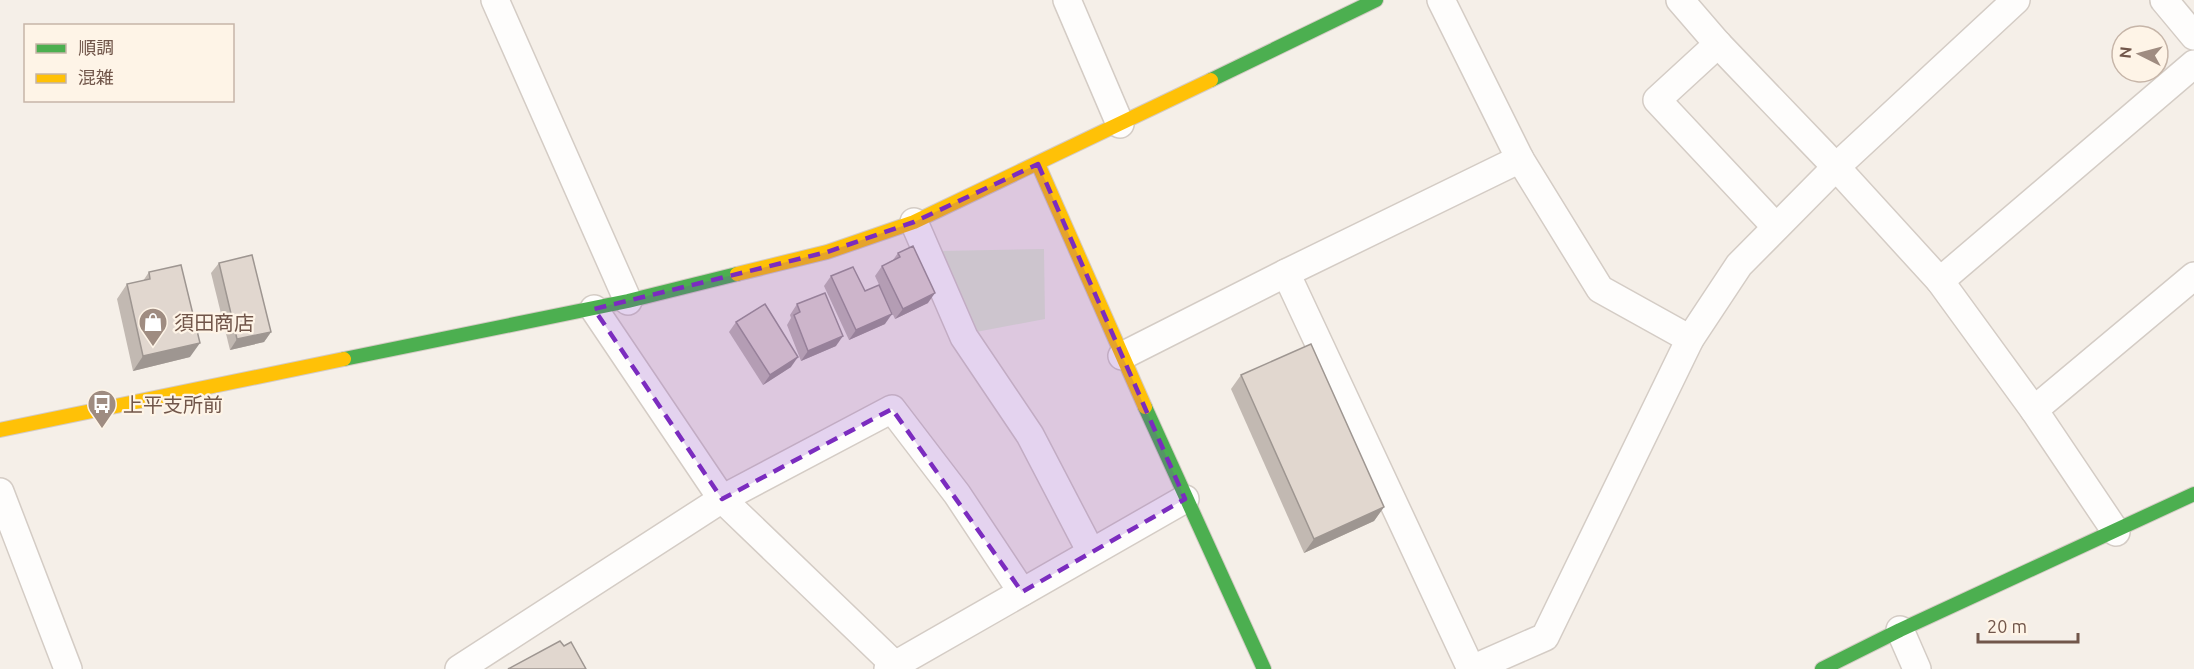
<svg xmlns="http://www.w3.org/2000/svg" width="2194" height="669" font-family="Ubuntu,'Noto Sans JP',sans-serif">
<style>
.green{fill:#e2ebd3}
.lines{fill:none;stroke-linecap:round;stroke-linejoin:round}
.street-casing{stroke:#d4ccc5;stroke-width:30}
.fast-casing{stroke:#d4cbc4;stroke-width:16}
.slow-casing{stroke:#d4cbc4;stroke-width:16}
.street{stroke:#fefdfc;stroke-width:27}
.fast{stroke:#4caf50;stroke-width:14}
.slow{stroke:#ffc107;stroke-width:14}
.wall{fill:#c2b9b2}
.shaded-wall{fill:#9e9691}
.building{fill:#e1d7cf;stroke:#9e9691;stroke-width:1.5}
.marked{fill:#7b2cbf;fill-opacity:0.2;stroke:#7b2cbf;stroke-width:4.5;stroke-dasharray:12 8;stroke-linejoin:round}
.labels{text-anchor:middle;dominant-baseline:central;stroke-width:4.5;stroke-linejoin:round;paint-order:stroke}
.poi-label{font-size:20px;fill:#71564a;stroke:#fef4e7;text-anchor:start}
</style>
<rect width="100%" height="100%" fill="#f5efe8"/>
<!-- green -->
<polygon class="green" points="1044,249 1045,319 976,332 939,251"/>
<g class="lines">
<!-- street casing -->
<g class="street-casing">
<g id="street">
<polyline points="495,0 628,301"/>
<polyline points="1067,0 1120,124"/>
<polyline points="1441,0 1520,159 1600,289 1690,339"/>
<polyline points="1680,0 1718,44 1836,167 1940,281 2034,410 2116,532"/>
<polyline points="2164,0 2194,36"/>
<polyline points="1718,44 1657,100 1776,227"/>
<polyline points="914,222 964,337 1030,435 1091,552"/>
<polyline points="1286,273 1471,669"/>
<polyline points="1940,281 2194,64"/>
<polyline points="594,309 722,499 899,669"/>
<polyline points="1122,356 1286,273 1520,159"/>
<polyline points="2034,410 2194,276"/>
<polyline points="0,492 68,669"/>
<polyline points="1900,630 1917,669"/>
<polyline points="459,669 722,499 892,409 957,494 1022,592"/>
<polyline points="888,669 1185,499"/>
<polyline points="1472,669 1545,637 1690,339 1739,265 1836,167 2016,0"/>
</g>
</g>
<!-- fast casing -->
<g class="fast-casing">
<g id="fast">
<polyline points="1211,80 1376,0"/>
<polyline points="344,359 628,301 737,274"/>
<polyline points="1145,407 1264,669"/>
<polyline points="1822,669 1900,630 2194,494"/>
</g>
</g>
<!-- slow casing -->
<g class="slow-casing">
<g id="slow">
<polyline points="1038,164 1145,407"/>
<polyline points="737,274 827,252 914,222 1211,80"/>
<polyline points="0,430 344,359"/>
</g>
</g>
<!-- street -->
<use href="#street" class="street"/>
<!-- fast -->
<use href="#fast" class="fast"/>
<!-- slow -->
<use href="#slow" class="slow"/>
</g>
<!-- wall -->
<g class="wall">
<polygon points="898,253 928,303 895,319 875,276 882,266 893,260"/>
<polygon points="219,263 271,332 264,342 230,350 211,273"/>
<polygon points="149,272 190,357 133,371 117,299 127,284 143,281"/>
<polygon points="831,276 865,291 885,324 849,340 824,286"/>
<polygon points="797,304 836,346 801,361 787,325 791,318 790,315"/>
<polygon points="736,322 791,367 763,385 729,332"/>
<polygon points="1241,375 1384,507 1374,521 1304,553 1231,389"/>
</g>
<!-- shaded-wall -->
<g class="shaded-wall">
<polygon points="935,293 928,303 895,319 903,309"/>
<polygon points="892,314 885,324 849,340 856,330"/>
<polygon points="271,332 264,342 230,350 237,339"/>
<polygon points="843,336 836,346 801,361 808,351"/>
<polygon points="200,343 190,357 133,371 143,356"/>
<polygon points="798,357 791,367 763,385 770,375"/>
<polygon points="1384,507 1374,521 1304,553 1314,539"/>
</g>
<!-- building -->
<g class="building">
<polygon points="913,246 935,293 903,309 882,266 900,257 898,253"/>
<polygon points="252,255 271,332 237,339 219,263"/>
<polygon points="181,265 200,343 143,356 127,284 150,279 149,272"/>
<polygon points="853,267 865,291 879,285 892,314 856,330 831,276"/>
<polygon points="825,293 843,336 808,351 794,315 800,312 797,304"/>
<polygon points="765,304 798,357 770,375 736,322"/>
<polygon points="1311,344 1384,507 1314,539 1241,375"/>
<polygon points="560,641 564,646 571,642 586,669 508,669"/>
</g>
<!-- marked area -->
<path class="marked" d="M1038,164l147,335 -163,93 -130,-183 -170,90 -128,-190 233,-57 87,-30z"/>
<!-- icons -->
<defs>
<g id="shop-pin" transform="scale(1.5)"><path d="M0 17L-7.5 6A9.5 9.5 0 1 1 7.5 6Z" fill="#9f8c81" stroke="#fef4e7"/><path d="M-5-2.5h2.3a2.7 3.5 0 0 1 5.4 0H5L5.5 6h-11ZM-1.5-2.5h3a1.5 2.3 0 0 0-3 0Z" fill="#fff"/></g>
<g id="bus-pin" transform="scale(1.5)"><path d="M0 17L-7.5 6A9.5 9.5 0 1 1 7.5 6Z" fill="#9f8c81" stroke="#fef4e7"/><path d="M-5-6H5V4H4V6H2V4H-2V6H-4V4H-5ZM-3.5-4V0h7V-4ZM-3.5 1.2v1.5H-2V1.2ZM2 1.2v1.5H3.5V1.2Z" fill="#fff"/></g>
</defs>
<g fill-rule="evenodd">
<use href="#shop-pin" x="153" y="322"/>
<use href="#bus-pin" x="102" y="404"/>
</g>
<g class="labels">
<!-- poi labels -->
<g class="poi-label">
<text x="174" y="322">須田商店</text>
<text x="123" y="404">上平支所前</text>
</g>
</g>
<!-- legend -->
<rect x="24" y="24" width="210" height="78" fill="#fef4e7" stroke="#c6b5a8" stroke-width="1.5"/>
<rect x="36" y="44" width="30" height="9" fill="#4caf50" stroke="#c6b5a8" stroke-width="1.5"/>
<text x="78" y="54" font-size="18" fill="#71564a">順調</text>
<rect x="36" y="74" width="30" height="9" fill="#ffc107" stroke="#c6b5a8" stroke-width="1.5"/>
<text x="78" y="84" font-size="18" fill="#71564a">混雑</text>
<!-- north arrow -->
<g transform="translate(2140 54) rotate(276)"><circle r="28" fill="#fef4e7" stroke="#c6b5a8" stroke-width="1.5"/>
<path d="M0-4.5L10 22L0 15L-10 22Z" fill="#9f8c81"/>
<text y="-9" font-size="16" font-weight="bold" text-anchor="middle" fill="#71564a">N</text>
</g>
<!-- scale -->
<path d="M1978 633v9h100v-9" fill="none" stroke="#71564a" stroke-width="3"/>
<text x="1987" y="633" font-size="18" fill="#71564a" stroke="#fef4e7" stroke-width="4.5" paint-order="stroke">20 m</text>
</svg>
